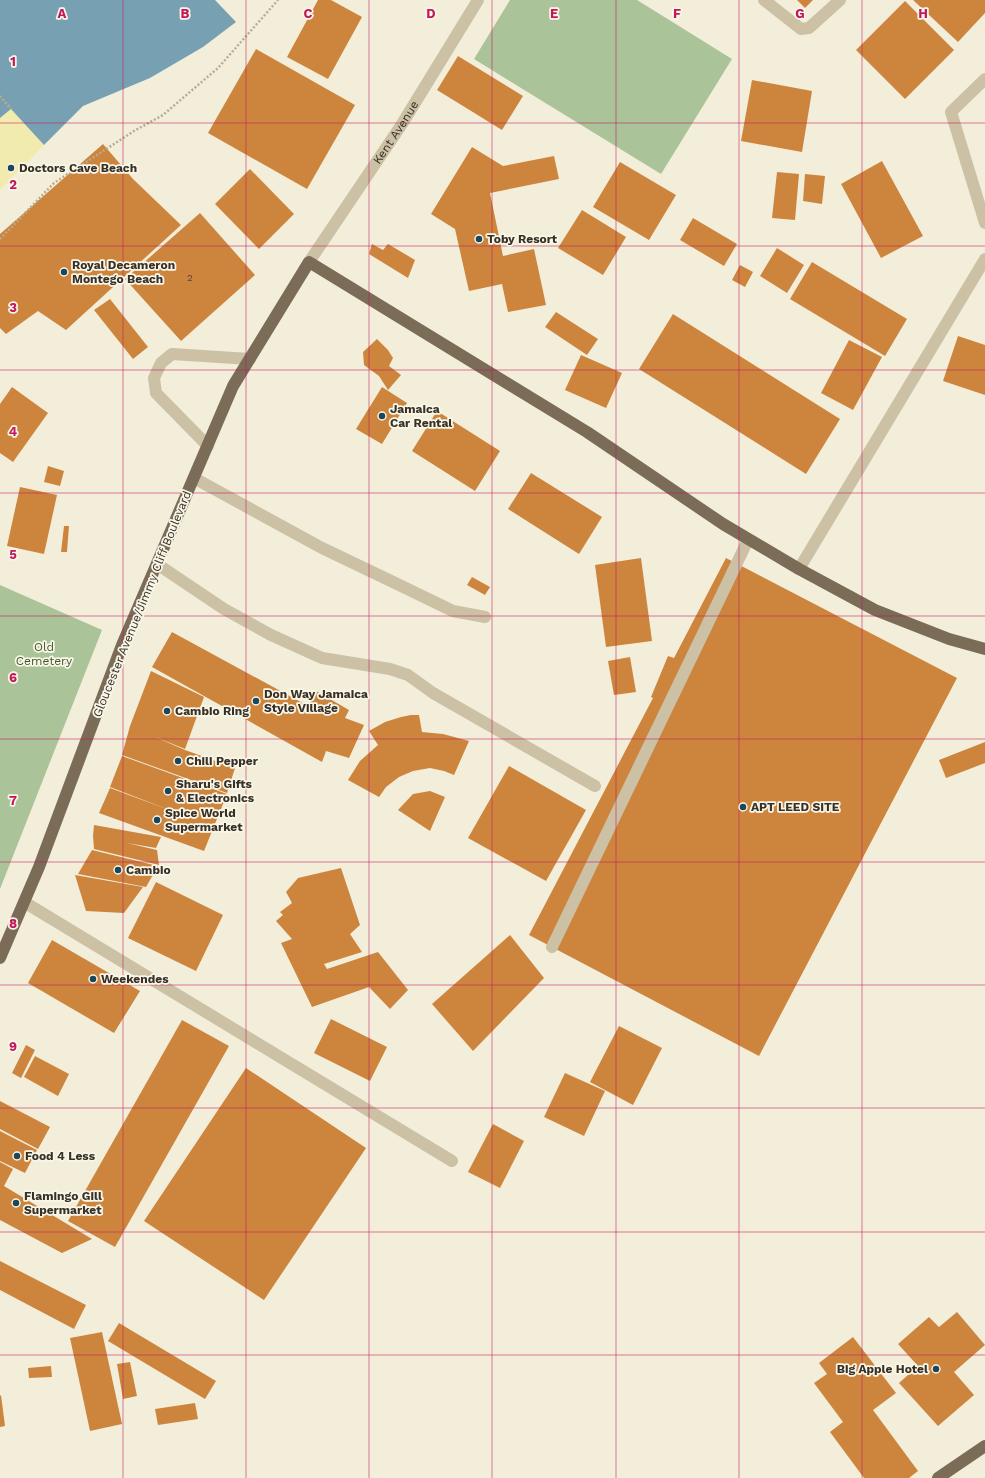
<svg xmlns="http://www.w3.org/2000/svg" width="985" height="1478" font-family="'Work Sans',sans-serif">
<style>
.green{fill:#aac399}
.sand{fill:#f1ebae}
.water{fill:#77a1b2}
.building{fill:#cd853e}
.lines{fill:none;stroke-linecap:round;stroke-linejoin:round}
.path{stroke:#b8ab8f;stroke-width:2.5;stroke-dasharray:2 2;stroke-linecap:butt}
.minor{stroke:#ccc1a5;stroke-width:12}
.major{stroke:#7a6c57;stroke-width:12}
.grid{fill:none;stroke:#c2185b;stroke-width:1;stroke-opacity:0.55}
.poi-dot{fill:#1a475b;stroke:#faf6e7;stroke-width:1.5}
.labels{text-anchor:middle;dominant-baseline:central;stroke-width:3.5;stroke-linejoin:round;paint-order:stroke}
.number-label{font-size:10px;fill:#5c452d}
.street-label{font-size:12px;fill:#373027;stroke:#faf6e7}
.poi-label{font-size:12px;font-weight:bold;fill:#373027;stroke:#faf6e7;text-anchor:start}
.park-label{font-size:12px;fill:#3b5729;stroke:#faf6e7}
.grid-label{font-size:13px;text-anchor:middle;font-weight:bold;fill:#c2185b;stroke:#faf6e7;stroke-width:3.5;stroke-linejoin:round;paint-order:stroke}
</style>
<rect width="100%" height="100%" fill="#f3eeda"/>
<!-- green -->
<g class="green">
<polygon points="510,0 637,0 732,59 661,174 474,59"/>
<polygon points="0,585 102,630 0,889"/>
</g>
<!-- sand -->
<polygon class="sand" points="11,109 44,145 0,190 0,118"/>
<!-- water -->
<polygon class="water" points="0,0 215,0 236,22 203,47 150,78 83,106 44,145 11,109 0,118"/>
<!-- building -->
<g class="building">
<polygon points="318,0 331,0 362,17 328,79 287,57"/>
<polygon points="797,0 813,0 805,8"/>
<polygon points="913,0 985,0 985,13 958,42"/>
<polygon points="905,1 954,50 905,99 856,50"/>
<polygon points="256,49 355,105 307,189 208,133"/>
<polygon points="458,56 523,96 502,130 437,90"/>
<polygon points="752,80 812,91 802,152 741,141"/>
<polygon points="103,144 133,179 181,225 66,330 38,311 6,334 0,328 0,234"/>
<polygon points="472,147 503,166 554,156 559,179 490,193 503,256 534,249 546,305 508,312 502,284 469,291 455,229 431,214"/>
<polygon points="882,161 923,236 881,258 841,184"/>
<polygon points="620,162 676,195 649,240 593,207"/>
<polygon points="250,169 294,214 259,249 215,204"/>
<polygon points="777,172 799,174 795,220 772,218"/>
<polygon points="805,174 825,176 822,204 803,201"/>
<polygon points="582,210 626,237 603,275 558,248"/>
<polygon points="200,213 255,275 181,341 125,279"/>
<polygon points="693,218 737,244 724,266 680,240"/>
<polygon points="372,244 383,250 388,244 415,260 408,278 369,254"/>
<polygon points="777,248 804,265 787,293 760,276"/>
<polygon points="812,262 907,319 885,356 790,299"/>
<polygon points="740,265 753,272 745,287 732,280"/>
<polygon points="110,299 148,347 133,359 94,310"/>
<polygon points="556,312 598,339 587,355 545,327"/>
<polygon points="673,314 840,419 806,474 639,369"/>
<polygon points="958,336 985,345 985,395 943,381"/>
<polygon points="377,339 388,350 393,358 389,366 401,375 388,390 379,376 364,365 363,352"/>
<polygon points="849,340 882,357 853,410 821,393"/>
<polygon points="581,355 622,373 606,408 565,390"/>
<polygon points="12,387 48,413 13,462 0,453 0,404"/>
<polygon points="382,387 407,403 382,444 356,429"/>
<polygon points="437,411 500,451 475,491 412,451"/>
<polygon points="48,466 64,471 60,486 44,482"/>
<polygon points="531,473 602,517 579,554 508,509"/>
<polygon points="20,487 57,495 44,554 7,546"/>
<polygon points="64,526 69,526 67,552 61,552"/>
<polygon points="641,558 652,641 606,647 595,565"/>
<polygon points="726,558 957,678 759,1056 529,935 653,698 651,697 668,656 674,658"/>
<polygon points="472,577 490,587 485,595 467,585"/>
<polygon points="172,632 308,706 316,691 349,710 345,718 364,725 349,758 326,751 322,762 152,667"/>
<polygon points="630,657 636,692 614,695 608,661"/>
<polygon points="151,671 204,697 185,749 153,736 185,750 235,768 227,793 122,755 130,726"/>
<polygon points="411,715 419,715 422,732 443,734 469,741 454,775 444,771 430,768 413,771 399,777 386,787 379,797 348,780 360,761 378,745 369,731 385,722 401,717"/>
<polygon points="985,742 985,763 946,778 939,760"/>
<polygon points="122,756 227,794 204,851 99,813 110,788 172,811 110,787"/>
<polygon points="509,766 586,810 546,881 468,838"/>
<polygon points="430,791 445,797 430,831 398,810 413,794"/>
<polygon points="94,825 161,837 156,848 127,843 157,850 159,865 94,849 93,836"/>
<polygon points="92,850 158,866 146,887 78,874"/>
<polygon points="341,868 360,925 350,934 362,952 324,964 327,969 378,952 408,990 390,1009 369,987 312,1007 281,943 292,939 276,921 283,915 280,912 292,903 286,892 298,878"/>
<polygon points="75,875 143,887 124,913 86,911"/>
<polygon points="156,882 223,915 196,971 128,938"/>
<polygon points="510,935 544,978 473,1051 432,1004"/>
<polygon points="52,940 140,991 114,1033 28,983"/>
<polygon points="331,1019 387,1047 370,1081 314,1053"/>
<polygon points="182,1020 229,1046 115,1247 68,1221"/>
<polygon points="619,1026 662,1048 633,1105 590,1082"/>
<polygon points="26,1045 35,1050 21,1078 12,1073"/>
<polygon points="35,1056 69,1074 58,1096 24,1077"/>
<polygon points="246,1068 366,1148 264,1300 144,1221"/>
<polygon points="565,1073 605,1091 584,1136 544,1117"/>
<polygon points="0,1101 50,1127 38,1149 0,1129"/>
<polygon points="493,1124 524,1141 500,1188 468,1172"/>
<polygon points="0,1131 37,1150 25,1173 0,1161"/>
<polygon points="0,1162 13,1169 4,1186 92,1239 62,1253 0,1220"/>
<polygon points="0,1261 86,1305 74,1329 0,1290"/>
<polygon points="957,1312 985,1345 954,1372 974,1395 938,1426 899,1383 918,1366 898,1344 929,1317 939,1327"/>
<polygon points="119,1323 216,1381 205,1399 108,1341"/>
<polygon points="102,1332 122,1424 90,1431 70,1338"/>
<polygon points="853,1337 896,1393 873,1410 918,1471 909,1478 864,1478 830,1432 843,1422 814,1383 827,1374 819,1363"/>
<polygon points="130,1362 137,1396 123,1399 117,1364"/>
<polygon points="51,1366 52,1377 29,1378 28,1368"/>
<polygon points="1,1395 5,1426 0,1427 0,1396"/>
<polygon points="195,1403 198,1419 158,1425 155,1409"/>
</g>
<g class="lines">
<!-- path -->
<g class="path">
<polyline points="0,96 11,109"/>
<polyline points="0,239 54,183 134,131 163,115 218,68 278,0"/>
</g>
<!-- minor -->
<g class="minor">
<polyline points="764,0 801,29 809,28 840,0"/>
<polyline points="985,79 951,112 985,223"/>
<path id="s1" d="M309,262l93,-138 76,-124"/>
<polyline points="208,446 156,393 154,378 161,363 172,354 250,359"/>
<polyline points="194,478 322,548 391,581 453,611 485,617"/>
<polyline points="157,564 224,609 271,635 322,658 390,669 408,675 433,693 595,786"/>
<polyline points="799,569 985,259"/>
<polyline points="24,902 452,1161"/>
<polyline points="552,947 748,540"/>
</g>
<!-- major -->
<g class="major">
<polyline points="0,958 39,867 122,645 233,386 309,262 587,432 723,524 799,569 875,610 949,639 985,649"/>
<polyline points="938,1478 985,1446"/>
</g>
</g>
<!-- grid -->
<path class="grid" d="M123,0v1478M246,0v1478M369,0v1478M492,0v1478M616,0v1478M739,0v1478M862,0v1478M0,123h985M0,246h985M0,370h985M0,493h985M0,616h985M0,739h985M0,862h985M0,985h985M0,1108h985M0,1232h985M0,1355h985"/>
<!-- markers -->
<g class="poi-dot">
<circle cx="11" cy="168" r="4"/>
<circle cx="479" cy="239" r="4"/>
<circle cx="64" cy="272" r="4"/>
<circle cx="382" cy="416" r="4"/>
<circle cx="256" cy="701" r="4"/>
<circle cx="167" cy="711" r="4"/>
<circle cx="178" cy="761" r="4"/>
<circle cx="168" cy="791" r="4"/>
<circle cx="743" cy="807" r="4"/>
<circle cx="157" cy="820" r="4"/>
<circle cx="118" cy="870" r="4"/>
<circle cx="93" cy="979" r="4"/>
<circle cx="17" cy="1156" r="4"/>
<circle cx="16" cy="1203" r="4"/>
<circle cx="936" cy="1369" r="4"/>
</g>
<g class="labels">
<!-- number labels -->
<g class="number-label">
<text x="190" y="277">2</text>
</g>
<!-- street labels -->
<g class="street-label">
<text stroke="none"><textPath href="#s1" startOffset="156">Kent Avenue</textPath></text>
<text transform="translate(142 604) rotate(-68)">Gloucester Avenue/Jimmy Cliff Boulevard</text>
</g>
<!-- poi labels -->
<g class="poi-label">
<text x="19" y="168">Doctors Cave Beach</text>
<text x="487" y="239">Toby Resort</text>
<text x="72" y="265">Royal Decameron<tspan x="72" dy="14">Montego Beach</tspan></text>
<text x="390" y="409">Jamaica<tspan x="390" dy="14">Car Rental</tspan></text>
<text x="264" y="694">Don Way Jamaica<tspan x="264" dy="14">Style Village</tspan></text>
<text x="175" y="711">Cambio Ring</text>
<text x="186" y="761">Chili Pepper</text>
<text x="176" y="784">Sharu's Gifts<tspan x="176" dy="14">&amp; Electronics</tspan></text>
<text x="751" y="807">APT LEED SITE</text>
<text x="165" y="813">Spice World<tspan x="165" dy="14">Supermarket</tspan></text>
<text x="126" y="870">Cambio</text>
<text x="101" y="979">Weekendes</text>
<text x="25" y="1156">Food 4 Less</text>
<text x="24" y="1196">Flamingo Gill<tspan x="24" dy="14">Supermarket</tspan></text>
<text x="928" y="1369" text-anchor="end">Big Apple Hotel</text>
</g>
<!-- park labels -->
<g class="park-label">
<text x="44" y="647">Old<tspan x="44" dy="14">Cemetery</tspan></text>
</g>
</g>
<g class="grid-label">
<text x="62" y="18">A</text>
<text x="185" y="18">B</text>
<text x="308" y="18">C</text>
<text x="431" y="18">D</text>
<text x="554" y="18">E</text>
<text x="677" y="18">F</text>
<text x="800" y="18">G</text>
<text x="923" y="18">H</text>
<text x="13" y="66">1</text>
<text x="13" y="189">2</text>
<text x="13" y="312">3</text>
<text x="13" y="436">4</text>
<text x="13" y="559">5</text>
<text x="13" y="682">6</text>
<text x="13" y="805">7</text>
<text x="13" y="928">8</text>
<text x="13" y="1051">9</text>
</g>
</svg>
